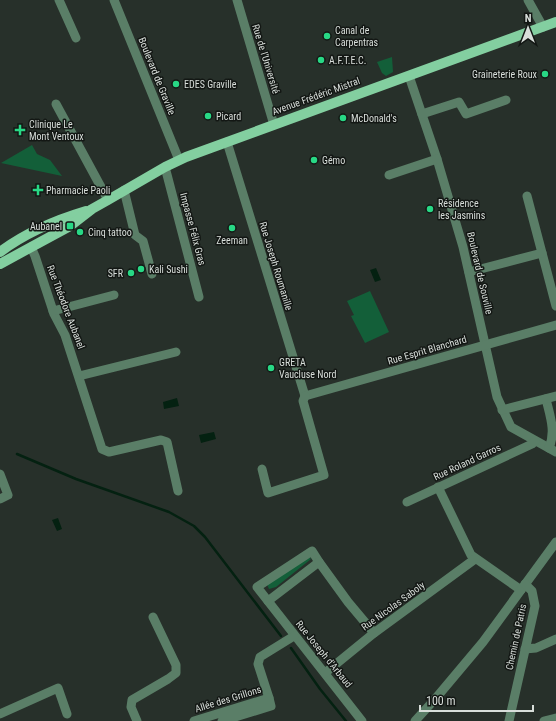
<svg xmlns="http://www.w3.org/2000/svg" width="556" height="721" font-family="'Roboto Condensed',sans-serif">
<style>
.green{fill:#135f39}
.water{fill:#042111}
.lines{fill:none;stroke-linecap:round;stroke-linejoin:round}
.stream{stroke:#042111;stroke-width:2.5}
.minor{stroke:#5a7e67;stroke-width:9}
.major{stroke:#83cfa0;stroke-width:10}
.poi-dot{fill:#28d885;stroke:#131714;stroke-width:1.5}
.labels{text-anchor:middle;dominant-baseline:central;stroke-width:3;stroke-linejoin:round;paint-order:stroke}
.poi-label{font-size:10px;fill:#d8deda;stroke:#131714;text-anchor:start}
.street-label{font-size:10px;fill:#d8deda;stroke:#131714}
</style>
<rect width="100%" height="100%" fill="#27302a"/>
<!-- green -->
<g class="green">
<polygon points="392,57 393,72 386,76 382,73 377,62"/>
<polygon points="32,145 37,154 50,160 62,176 1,163"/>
<polygon points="370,291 389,332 365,343 351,316 354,315 347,301"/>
<polygon points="309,557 311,559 276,587 269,589 267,584"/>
</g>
<!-- water -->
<g class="water">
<polygon points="376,268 381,280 375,282 370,270"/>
<polygon points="177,398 179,406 164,409 163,402"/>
<polygon points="214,432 216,439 201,443 199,435"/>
<polygon points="58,518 62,529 57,531 52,520"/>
</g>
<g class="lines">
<!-- stream -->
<g class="stream">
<polyline points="17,454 76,479 169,512 194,526 205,537 281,636"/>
<polyline points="291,648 320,689 346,721"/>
</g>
<!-- minor -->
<g class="minor">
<polyline points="59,0 76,38"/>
<polyline points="114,0 179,160"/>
<polyline points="237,0 274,125"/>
<polyline points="528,0 543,27"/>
<polyline points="409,76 437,159 463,247 497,397 511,427 556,452"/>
<polyline points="56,104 108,200"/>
<polyline points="422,114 459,102 466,114 506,100"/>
<polyline points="227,142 305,396"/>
<polyline points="165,167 199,297"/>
<polyline points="389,175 437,159"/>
<polyline points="124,190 135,235 143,241 152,274"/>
<polyline points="527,196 556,306"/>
<polyline points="31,247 35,256 54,314 65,335 102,449 109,452 161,440 167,442 178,491"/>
<polyline points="469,272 542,253"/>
<polyline points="53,311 114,295"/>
<polyline points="79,376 176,352"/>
<polyline points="305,396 556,325"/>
<path d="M546,399c4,17 10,32 3,49"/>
<polyline points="502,410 556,396"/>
<polyline points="262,469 268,493 324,475 303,401 305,396"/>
<polyline points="0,474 8,495 0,499"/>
<polyline points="438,487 471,555 521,590"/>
<polyline points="407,502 532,444 535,441"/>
<polyline points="319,562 312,551 257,587 362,721"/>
<polyline points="268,601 319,562 348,602 374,633"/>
<polyline points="525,649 536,648 556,639"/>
<polyline points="325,673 374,633 475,559"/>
<polyline points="269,698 258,664 260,657 294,636"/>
<polyline points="0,714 58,688 67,714"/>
<polyline points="137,721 131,707 132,700 168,679 176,673 176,665 153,617"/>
<polyline points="194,721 269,698 271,706 222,721"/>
<polyline points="415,721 436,698 483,642 556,542"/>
<polyline points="509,721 535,606 532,591 525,584"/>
<polyline points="544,721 556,718"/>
</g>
<!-- major -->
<g class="major">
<path d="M0,252c25,-19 56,-32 86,-41"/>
<polyline points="0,264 70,226 92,209 108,200 165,167 186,157 556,22"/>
</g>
</g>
<!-- markers -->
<g class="poi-dot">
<circle cx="327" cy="36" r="4"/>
<circle cx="321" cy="60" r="4"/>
<circle cx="545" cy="74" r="4"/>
<circle cx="176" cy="84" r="4"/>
<circle cx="208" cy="116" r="4"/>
<circle cx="343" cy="118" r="4"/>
<path d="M18 124h4v4h4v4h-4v4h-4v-4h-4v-4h4z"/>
<circle cx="314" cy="160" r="4"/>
<path d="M36 184h4v4h4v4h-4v4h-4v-4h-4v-4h4z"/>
<circle cx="430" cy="209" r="4"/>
<rect x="66" y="222" width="8" height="8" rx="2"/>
<circle cx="232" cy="228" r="4"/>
<circle cx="80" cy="232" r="4"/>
<circle cx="141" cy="269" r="4"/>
<circle cx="131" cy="273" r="4"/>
<circle cx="271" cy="368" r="4"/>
</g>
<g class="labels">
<!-- poi labels -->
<g class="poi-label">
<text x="335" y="30">Canal de<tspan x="335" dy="12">Carpentras</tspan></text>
<text x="329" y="60">A.F.T.E.C.</text>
<text x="537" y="74" text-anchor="end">Graineterie Roux</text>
<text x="184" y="84">EDES Graville</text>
<text x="216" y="116">Picard</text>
<text x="351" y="118">McDonald's</text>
<text x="29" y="124">Clinique Le<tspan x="29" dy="12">Mont Ventoux</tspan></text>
<text x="322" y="160">Gémo</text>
<text x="46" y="190">Pharmacie Paoli</text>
<text x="438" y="203">Résidence<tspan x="438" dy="12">les Jasmins</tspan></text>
<text x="62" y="226" text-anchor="end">Aubanel</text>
<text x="88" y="232">Cinq tattoo</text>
<text x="232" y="240" text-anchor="middle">Zeeman</text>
<text x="149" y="269">Kali Sushi</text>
<text x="123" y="273" text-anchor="end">SFR</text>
<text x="279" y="362">GRETA<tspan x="279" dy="12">Vaucluse Nord</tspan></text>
</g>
<!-- street labels -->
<g class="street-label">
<text transform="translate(266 59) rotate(73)">Rue de l'Université</text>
<text transform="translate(157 76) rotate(68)">Boulevard de Graville</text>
<text transform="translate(316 96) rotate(-20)">Avenue Frédéric Mistral</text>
<text transform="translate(193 229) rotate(75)">Impasse Félix Gras</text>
<text transform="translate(276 266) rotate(73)">Rue Joseph Roumanille</text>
<text transform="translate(480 273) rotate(77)">Boulevard de Souville</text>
<text transform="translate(66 307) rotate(69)">Rue Théodore Aubanel</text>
<text transform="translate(427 350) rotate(-16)">Rue Esprit Blanchard</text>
<text transform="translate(467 462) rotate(-25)">Rue Roland Garros</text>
<text transform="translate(393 606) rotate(-36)">Rue Nicolas Saboly</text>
<text transform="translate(516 637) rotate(-78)">Chemin de Patris</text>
<text transform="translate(324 654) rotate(51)">Rue Joseph d'Arbaud</text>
<text transform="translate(228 699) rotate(-17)">Allée des Grillons</text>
</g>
</g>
<!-- north arrow -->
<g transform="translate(528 28)" stroke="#131714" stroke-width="3" paint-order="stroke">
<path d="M0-3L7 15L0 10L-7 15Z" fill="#d8deda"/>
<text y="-6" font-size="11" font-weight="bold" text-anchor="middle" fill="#d8deda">N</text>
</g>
<!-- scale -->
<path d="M420 705v6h113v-6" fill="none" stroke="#d8deda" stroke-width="2"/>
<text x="426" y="705" font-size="12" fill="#d8deda" stroke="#131714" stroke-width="3" paint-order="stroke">100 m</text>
</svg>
